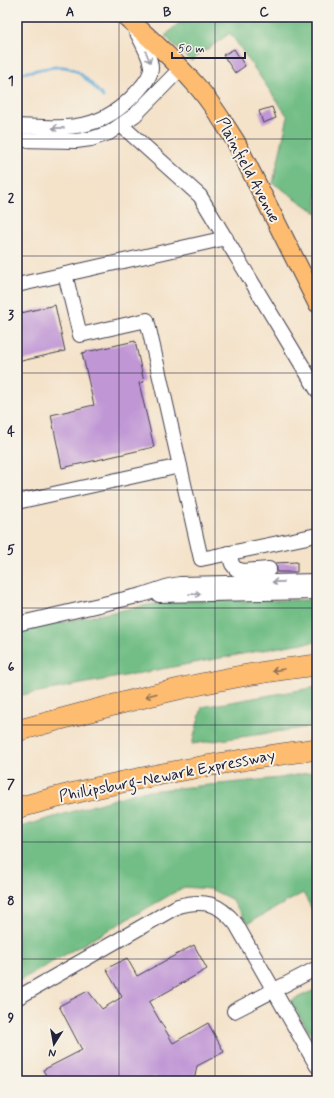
<svg xmlns="http://www.w3.org/2000/svg" width="334" height="1098" font-family="Mynerve,sans-serif">
<style>
.forest{fill:#72be86;stroke:#4a7060}
.lines{fill:none;stroke-linecap:round;stroke-linejoin:round}
.stream{stroke:#61a9d8;stroke-width:3}
.building{fill:#c096d5}
.minor-casing{stroke:#423f50;stroke-width:16}
.major-casing{stroke:#423f50;stroke-width:20}
.highway-casing{stroke:#423f50;stroke-width:22}
.minor{stroke:#fff;stroke-width:14}
.major{stroke:#fdbc70;stroke-width:18}
.highway{stroke:#fdbc70;stroke-width:21}
.oneway{stroke:#9c9ca7}
.oneway2{stroke:#906f56}
.grid{fill:none;stroke:#22223b;stroke-width:1;stroke-opacity:0.55}
.labels{text-anchor:middle;dominant-baseline:central;stroke-width:4;stroke-linejoin:round;paint-order:stroke}
.street-label{font-size:16px;fill:#22223b;stroke:#f7f3e8}
.neatline{fill:none;stroke:#22223b;stroke-width:1.5}
.grid-label{font-size:13px;text-anchor:middle;font-weight:bold;fill:#22223b}
</style>
<rect width="100%" height="100%" fill="#f7f3e8"/>
<filter id="ink" filterUnits="userSpaceOnUse"><feTurbulence type="fractalNoise" baseFrequency=".025" numOctaves="2"/><feDisplacementMap in="SourceGraphic" scale="8" xChannelSelector="R" yChannelSelector="G"/><feConvolveMatrix kernelMatrix="1 2 1 2 8 2 1 2 1" color-interpolation-filters="sRGB"/></filter>
<filter id="wash" filterUnits="userSpaceOnUse"><feTurbulence type="fractalNoise" baseFrequency=".012" numOctaves="4" result="noise"/><feDisplacementMap in="SourceGraphic" scale="16" xChannelSelector="R" yChannelSelector="G"/><feGaussianBlur stdDeviation="0.9" result="paint"/><feColorMatrix in="noise" values="0 0 0 0 0 0 0 0 0 0 0 0 0 0 0 0 0 1.4 0 .05"/><feComposite in="paint" operator="in"/></filter>
<g filter="url(#wash)">
<rect width="100%" height="100%" fill="#f4e2c9"/>
<!-- forest -->
<g class="forest">
<polygon points="185,17 317,17 317,213 273,183 288,117 230,33 191,61 165,36"/>
<polygon points="317,600 317,642 296,644 17,696 17,631 169,601"/>
<polygon points="317,687 317,726 192,744 202,707"/>
<polygon points="317,771 317,918 303,893 248,923 231,899 210,889 184,887 17,982 17,828 138,792 280,778"/>
<polygon points="317,989 317,1044 290,1001"/>
</g>
<g class="lines">
<!-- stream -->
<path class="stream" d="M17,74c48,-9 52,-17 86,23"/>
</g>
<g id="blocks">
<!-- building -->
<g class="building">
<polygon points="234,49 245,66 235,73 223,55"/>
<polygon points="272,107 276,118 263,123 259,111"/>
<polygon points="55,305 65,351 17,362 17,314"/>
<polygon points="135,341 144,382 139,383 154,447 62,468 51,415 94,405 82,353"/>
<polygon points="297,562 297,572 277,572 277,568 274,563"/>
<polygon points="194,945 207,969 149,1002 173,1043 208,1023 224,1052 197,1066 194,1081 157,1081 155,1077 146,1081 49,1081 43,1070 82,1050 59,1006 88,991 102,1009 122,997 106,969 127,958 137,976"/>
</g>
</g>
</g>
<g filter="url(#ink)">
<use href="#blocks" fill-opacity="0" stroke="#423f50" stroke-width="1"/>
<g class="lines">
<!-- minor casing -->
<g class="minor-casing">
<g id="minor">
<polyline points="121,125 200,196 317,390"/>
<path d="M17,126c49,2 82,7 119,-33 6,-7 15,-15 15,-25 0,-12 -13,-32 -18,-43"/>
<polyline points="17,140 76,141 91,139 109,133 135,115 181,68"/>
<polyline points="65,274 80,335 147,320 201,559 317,535"/>
<polyline points="17,285 226,238"/>
<polyline points="17,502 180,466"/>
<polyline points="229,553 232,564 236,569 244,571 269,569"/>
<polyline points="159,595 317,592"/>
<polyline points="17,624 142,595 169,586 180,584 317,581"/>
<path d="M17,998l161,-92c26,-7 41,-3 58,18l81,142"/>
<polyline points="234,1011 317,968"/>
</g>
</g>
<!-- major casing -->
<g class="major-casing">
<path id="major" d="M126,17c24,21 48,43 69,67 16,17 28,38 41,58l81,161"/>
</g>
<!-- highway casing -->
<g class="highway-casing">
<g id="highway">
<path d="M17,731c99,-27 198,-55 300,-66"/>
<path d="M17,808c98,-28 199,-45 300,-59"/>
</g>
</g>
<!-- minor -->
<use href="#minor" class="minor"/>
<!-- major -->
<use href="#major" class="major"/>
<!-- highway -->
<use href="#highway" class="highway"/>
</g>
<!-- one-way arrows -->
<defs><path id="oneway-shaft" d="M-6 0H5M1.5-3L5.5 0L1.5 3" fill="none" stroke-width="1.6" stroke-linecap="round" stroke-linejoin="round"/></defs>
<g class="oneway">
<use href="#oneway-shaft" transform="translate(148 57) rotate(68)"/>
<use href="#oneway-shaft" transform="translate(58 128) rotate(179)"/>
<use href="#oneway-shaft" transform="translate(278 582) rotate(179)"/>
<use href="#oneway-shaft" transform="translate(195 594) rotate(-1)"/>
</g>
<g class="oneway2">
<use href="#oneway-shaft" transform="translate(278 670) rotate(170)"/>
<use href="#oneway-shaft" transform="translate(151 695) rotate(166)"/>
</g>
</g>
<!-- grid -->
<path class="grid" d="M119,17v1064M215,17v1064M17,139h300M17,256h300M17,373h300M17,490h300M17,608h300M17,725h300M17,842h300M17,959h300"/>
<g class="labels">
<!-- street labels -->
<g class="street-label">
<text transform="translate(248 170) rotate(62)">Plainfield Avenue</text>
<text transform="translate(167 776) rotate(-11)">Phillipsburg-Newark Expressway</text>
</g>
</g>
<!-- margin -->
<rect width="334" height="1098" fill="none" stroke="#f7f3e8" stroke-width="44"/>
<!-- north arrow -->
<g transform="translate(54 1044) rotate(191)" stroke="#f7f3e8" stroke-width="3" paint-order="stroke">
<path d="M0-3L7 15L0 10L-7 15Z" fill="#22223b"/>
<text y="-6" font-size="11" font-weight="bold" text-anchor="middle" fill="#22223b">N</text>
</g>
<!-- scale -->
<path d="M172 52v6h73v-6" fill="none" stroke="#22223b" stroke-width="2"/>
<text x="178" y="52" font-size="12" fill="#22223b" stroke="#f7f3e8" stroke-width="3" paint-order="stroke">50 m</text>
<rect x="22" y="22" width="290" height="1054" class="neatline"/>
<g class="grid-label">
<text x="70" y="16">A</text>
<text x="167" y="16">B</text>
<text x="264" y="16">C</text>
<text x="11" y="85">1</text>
<text x="11" y="202">2</text>
<text x="11" y="319">3</text>
<text x="11" y="436">4</text>
<text x="11" y="554">5</text>
<text x="11" y="671">6</text>
<text x="11" y="788">7</text>
<text x="11" y="905">8</text>
<text x="11" y="1022">9</text>
</g>
</svg>
